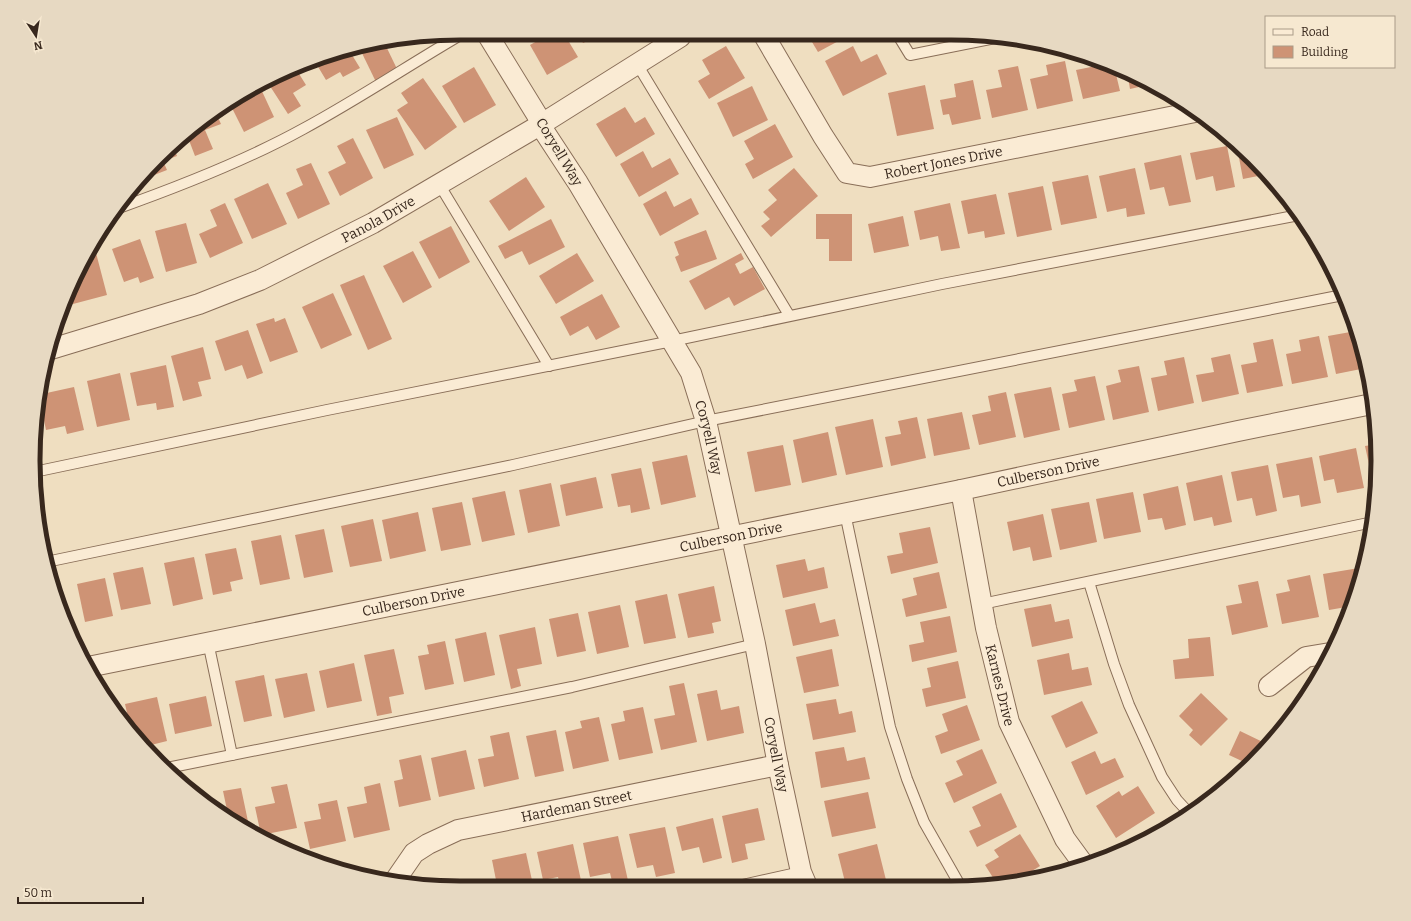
<svg xmlns="http://www.w3.org/2000/svg" width="1411" height="921" font-family="Bitter,serif">
<style>
.building{fill:#ce9375}
.lines{fill:none;stroke-linecap:round;stroke-linejoin:round}
.service-casing{stroke:#896e58;stroke-width:12}
.minor-casing{stroke:#896e58;stroke-width:22}
.service{stroke:#faebd4;stroke-width:10}
.minor{stroke:#faebd4;stroke-width:20}
.labels{text-anchor:middle;dominant-baseline:central;stroke-width:3.5;stroke-linejoin:round;paint-order:stroke}
.street-label{font-size:14px;fill:#38281d;stroke:#f6e8d0}
.rim{fill:none;stroke:#38281d;stroke-width:5}
</style>
<rect width="100%" height="100%" fill="#efdec0"/>
<!-- building -->
<g class="building">
<polygon points="544,37 566,37 578,57 547,75 530,45"/>
<polygon points="580,37 597,37 583,43"/>
<polygon points="809,37 846,37 818,52"/>
<polygon points="384,42 398,71 376,82 359,47"/>
<polygon points="726,46 745,78 709,99 698,81 710,74 702,60"/>
<polygon points="853,46 861,62 877,54 887,74 843,96 825,61"/>
<polygon points="349,50 360,68 343,77 340,72 326,80 314,60 323,56"/>
<polygon points="1065,61 1073,101 1037,109 1030,79 1048,75 1046,65"/>
<polygon points="1095,61 1114,66 1120,91 1083,99 1076,70 1096,66"/>
<polygon points="1018,66 1028,110 992,118 986,90 1002,87 998,70"/>
<polygon points="474,67 496,105 464,123 442,86"/>
<polygon points="296,69 306,85 293,93 301,106 288,114 268,83"/>
<polygon points="1127,72 1152,84 1130,89"/>
<polygon points="423,78 457,127 425,150 397,110 408,103 401,93"/>
<polygon points="973,80 981,119 952,125 949,114 943,115 940,100 956,97 954,84"/>
<polygon points="925,85 934,129 897,136 888,93"/>
<polygon points="752,86 768,120 733,137 717,103"/>
<polygon points="260,87 274,117 244,132 229,102"/>
<polygon points="625,107 635,123 645,117 655,134 616,157 596,124"/>
<polygon points="215,111 221,124 205,130 213,149 195,156 187,135"/>
<polygon points="397,117 414,155 384,169 366,130"/>
<polygon points="775,124 793,157 753,179 745,164 754,159 744,141"/>
<polygon points="353,138 373,178 340,196 328,172 346,163 337,146"/>
<polygon points="173,146 177,156 163,161 167,170 149,177 147,171 158,158"/>
<polygon points="1227,146 1235,187 1216,191 1213,176 1196,180 1190,153"/>
<polygon points="1239,146 1251,159 1270,179 1264,180 1263,175 1243,179 1237,147"/>
<polygon points="643,151 652,168 670,158 679,174 639,197 620,164"/>
<polygon points="1181,155 1191,202 1169,206 1164,187 1150,190 1144,163"/>
<polygon points="311,163 330,204 298,219 286,193 303,185 296,169"/>
<polygon points="794,168 818,196 771,237 761,226 770,219 763,212 777,200 768,190"/>
<polygon points="1135,168 1145,214 1127,217 1126,208 1107,212 1099,176"/>
<polygon points="1088,175 1097,218 1061,225 1052,182"/>
<polygon points="526,177 545,207 509,231 489,201"/>
<polygon points="268,183 287,224 252,239 234,199"/>
<polygon points="1043,186 1052,230 1017,237 1008,193"/>
<polygon points="666,191 674,207 691,198 699,214 660,236 643,204"/>
<polygon points="996,194 1005,234 985,238 984,231 968,234 961,201"/>
<polygon points="225,203 243,243 210,258 199,234 217,226 210,210"/>
<polygon points="950,203 960,248 941,251 938,236 920,240 914,211"/>
<polygon points="816,214 852,214 852,261 829,261 829,239 816,239"/>
<polygon points="903,216 909,246 874,253 868,224"/>
<polygon points="551,219 565,247 529,265 522,251 505,259 498,246"/>
<polygon points="186,223 197,263 166,272 155,231"/>
<polygon points="451,226 470,262 439,279 419,242"/>
<polygon points="706,230 717,259 681,272 675,257 679,255 674,242"/>
<polygon points="140,239 154,278 140,283 138,277 124,282 112,249"/>
<polygon points="95,249 107,295 73,304 70,292 79,271 82,270 81,267 88,251"/>
<polygon points="413,251 432,287 403,303 383,266"/>
<polygon points="577,253 594,281 556,304 539,276"/>
<polygon points="741,253 744,259 735,264 740,274 753,267 765,289 734,306 729,297 705,310 689,281"/>
<polygon points="364,275 392,339 368,350 340,285"/>
<polygon points="333,293 352,335 321,349 302,307"/>
<polygon points="602,294 620,327 596,340 588,326 570,336 560,317"/>
<polygon points="274,318 275,322 285,318 298,352 270,362 256,324"/>
<polygon points="248,330 263,373 247,379 242,365 225,371 215,341"/>
<polygon points="1356,331 1363,350 1366,368 1336,374 1328,336"/>
<polygon points="1319,336 1328,377 1292,384 1286,354 1301,351 1299,340"/>
<polygon points="1273,339 1283,386 1247,393 1241,365 1257,362 1253,343"/>
<polygon points="203,347 211,379 198,382 202,396 183,401 171,356"/>
<polygon points="1230,354 1239,394 1202,402 1196,375 1214,372 1211,358"/>
<polygon points="1184,357 1194,403 1158,411 1151,378 1167,375 1164,361"/>
<polygon points="166,365 174,407 157,410 156,403 137,406 130,373"/>
<polygon points="1139,366 1149,412 1113,420 1106,386 1121,382 1118,370"/>
<polygon points="120,373 130,420 97,427 87,381"/>
<polygon points="1095,376 1105,420 1069,428 1062,394 1077,391 1074,380"/>
<polygon points="74,387 84,430 67,434 65,426 46,430 40,401 42,394"/>
<polygon points="1051,387 1060,430 1024,438 1014,394"/>
<polygon points="1006,392 1016,437 979,445 972,415 991,411 988,396"/>
<polygon points="962,412 970,449 934,456 927,419"/>
<polygon points="917,417 926,458 891,466 885,437 901,434 898,421"/>
<polygon points="873,419 883,467 846,475 835,427"/>
<polygon points="828,432 837,475 802,483 793,440"/>
<polygon points="1377,444 1375,492 1365,446"/>
<polygon points="783,445 791,485 755,492 747,452"/>
<polygon points="1356,448 1364,488 1337,493 1334,479 1324,481 1319,456"/>
<polygon points="687,455 696,497 661,505 652,462"/>
<polygon points="1312,457 1321,503 1301,507 1299,495 1283,498 1276,464"/>
<polygon points="1268,465 1277,511 1256,516 1252,498 1237,501 1231,472"/>
<polygon points="641,468 650,509 631,513 630,505 618,507 611,474"/>
<polygon points="1222,475 1232,522 1214,526 1212,517 1194,521 1186,483"/>
<polygon points="596,477 603,508 566,516 560,485"/>
<polygon points="551,483 560,526 528,533 519,490"/>
<polygon points="1178,486 1186,525 1165,530 1162,518 1148,520 1143,494"/>
<polygon points="505,491 515,535 482,542 472,498"/>
<polygon points="1133,492 1141,532 1104,539 1096,499"/>
<polygon points="462,502 471,545 441,551 432,508"/>
<polygon points="1089,502 1097,542 1060,550 1051,509"/>
<polygon points="418,512 426,551 390,559 382,520"/>
<polygon points="1043,514 1052,557 1033,561 1030,547 1013,551 1007,522"/>
<polygon points="373,519 382,561 350,567 341,526"/>
<polygon points="930,527 938,563 891,574 887,556 903,553 899,533"/>
<polygon points="324,529 333,572 304,578 295,535"/>
<polygon points="281,535 290,579 260,585 251,541"/>
<polygon points="236,548 243,579 230,582 232,591 213,595 205,554"/>
<polygon points="194,557 203,599 173,606 164,563"/>
<polygon points="805,559 808,571 824,567 828,588 783,598 776,565"/>
<polygon points="143,567 151,604 121,610 113,573"/>
<polygon points="1359,568 1361,575 1355,598 1352,606 1329,610 1323,574"/>
<polygon points="939,572 947,608 906,617 902,599 917,595 913,578"/>
<polygon points="1310,575 1319,617 1282,624 1276,594 1290,591 1287,580"/>
<polygon points="105,578 113,616 85,622 77,584"/>
<polygon points="1258,581 1268,627 1232,635 1226,606 1242,603 1238,585"/>
<polygon points="714,586 721,621 712,623 714,633 688,638 678,594"/>
<polygon points="61,589 68,624 66,625 54,591"/>
<polygon points="667,594 676,638 644,644 635,601"/>
<polygon points="815,603 820,623 835,619 839,636 793,646 785,610"/>
<polygon points="1051,604 1055,622 1069,619 1073,638 1032,647 1024,609"/>
<polygon points="620,605 629,647 597,654 588,612"/>
<polygon points="578,613 586,651 557,657 549,619"/>
<polygon points="950,616 957,652 912,662 909,645 924,642 920,622"/>
<polygon points="535,627 542,664 517,669 521,686 511,689 499,635"/>
<polygon points="486,632 495,675 464,682 455,639"/>
<polygon points="1210,637 1214,676 1175,679 1173,660 1189,658 1188,639"/>
<polygon points="445,641 454,684 425,690 418,656 429,654 427,645"/>
<polygon points="394,649 404,694 389,697 392,713 377,716 364,655"/>
<polygon points="832,649 839,686 804,693 796,657"/>
<polygon points="1069,653 1072,670 1088,667 1092,685 1044,695 1037,660"/>
<polygon points="958,661 966,698 926,707 922,689 931,687 927,668"/>
<polygon points="354,663 362,701 327,708 319,671"/>
<polygon points="307,673 315,711 284,718 275,679"/>
<polygon points="264,675 272,716 244,722 235,681"/>
<polygon points="684,683 697,742 661,750 654,719 675,715 669,686"/>
<polygon points="717,690 721,710 739,706 744,733 707,741 697,694"/>
<polygon points="1201,693 1228,719 1201,746 1189,735 1193,730 1179,716"/>
<polygon points="206,696 212,726 175,734 169,704"/>
<polygon points="157,697 167,741 147,746 130,726 125,704"/>
<polygon points="836,699 839,714 852,711 856,732 813,740 806,704"/>
<polygon points="1082,701 1098,733 1066,748 1051,716"/>
<polygon points="967,705 980,740 941,754 935,736 948,731 942,714"/>
<polygon points="643,707 653,753 619,760 611,724 625,721 623,711"/>
<polygon points="599,717 609,761 573,769 565,732 582,728 580,721"/>
<polygon points="556,730 564,771 535,777 526,736"/>
<polygon points="1240,731 1269,745 1238,774 1244,762 1229,755"/>
<polygon points="509,732 519,779 484,787 478,759 494,756 490,736"/>
<polygon points="844,747 847,761 865,757 870,779 821,788 815,752"/>
<polygon points="982,749 997,783 954,803 945,783 963,775 956,761"/>
<polygon points="466,750 475,789 439,797 431,758"/>
<polygon points="1095,751 1101,764 1115,758 1124,777 1086,795 1071,762"/>
<polygon points="421,755 431,800 399,807 394,781 403,779 399,760"/>
<polygon points="380,783 390,830 354,838 347,807 367,803 364,787"/>
<polygon points="287,784 297,828 261,835 255,807 275,803 271,787"/>
<polygon points="1138,786 1155,813 1116,838 1096,806 1119,791 1122,796"/>
<polygon points="241,788 250,831 218,812 227,810 223,791"/>
<polygon points="868,792 876,828 832,837 824,801"/>
<polygon points="1001,793 1017,827 977,847 969,831 981,826 972,807"/>
<polygon points="337,800 346,841 310,849 304,822 321,819 318,804"/>
<polygon points="758,808 765,840 745,844 748,859 732,863 722,816"/>
<polygon points="713,818 722,858 703,863 699,847 682,851 676,827"/>
<polygon points="665,827 675,873 656,877 653,865 637,868 629,834"/>
<polygon points="1020,834 1040,866 1016,881 997,884 985,865 999,857 994,850"/>
<polygon points="618,836 629,885 613,885 610,873 590,877 583,843"/>
<polygon points="1146,836 1148,839 1133,846"/>
<polygon points="573,844 582,885 560,885 558,877 543,880 537,852"/>
<polygon points="877,844 886,880 859,887 846,886 838,854"/>
<polygon points="526,853 533,885 497,885 492,860"/>
</g>
<g class="lines">
<!-- service casing -->
<g class="service-casing">
<g id="service">
<polyline points="899,37 910,55 1000,37"/>
<polyline points="637,64 789,315"/>
<polyline points="439,184 549,366"/>
<path d="M116,209c62,-22 129,-48 187,-80 52,-28 103,-62 154,-92"/>
<polyline points="34,472 327,410 672,341 942,284 1299,215"/>
<polyline points="845,513 890,727 907,779 924,822 961,887"/>
<polyline points="46,562 513,465 706,421 1343,295"/>
<polyline points="1089,582 1114,664 1129,705 1162,777 1177,800 1189,813"/>
<polyline points="982,604 1373,522"/>
<polyline points="208,642 232,755"/>
<polyline points="167,768 572,687 755,644"/>
<polyline points="738,886 801,872"/>
</g>
</g>
<!-- minor casing -->
<g class="minor-casing">
<g id="minor">
<path id="s1" d="M489,37l51,83v5l38,58 113,190 15,48 49,223 23,121 23,107 6,14"/>
<path id="s2" d="M765,37l58,99 24,37 23,4 325,-65"/>
<path id="s3" d="M51,349l148,-45 61,-24 113,-57 167,-98 140,-88"/>
<path id="s4" d="M961,490l25,138 23,94 56,117 19,26"/>
<path id="s5" d="M88,667l873,-177 277,-59 134,-27"/>
<polyline points="1269,686 1306,657 1330,653"/>
<path id="s6" d="M394,882l20,-29 14,-9 30,-14 320,-65"/>
</g>
</g>
<!-- service -->
<use href="#service" class="service"/>
<!-- minor -->
<use href="#minor" class="minor"/>
</g>
<g class="labels">
<!-- street labels -->
<g class="street-label">
<text transform="translate(559 152) rotate(59)">Coryell Way</text>
<text stroke="none"><textPath href="#s2" startOffset="257">Robert Jones Drive</textPath></text>
<text stroke="none"><textPath href="#s3" startOffset="353">Panola Drive</textPath></text>
<text stroke="none"><textPath href="#s1" startOffset="460">Coryell Way</textPath></text>
<text stroke="none"><textPath href="#s5" startOffset="980">Culberson Drive</textPath></text>
<text stroke="none"><textPath href="#s5" startOffset="656">Culberson Drive</textPath></text>
<text stroke="none"><textPath href="#s5" startOffset="332">Culberson Drive</textPath></text>
<text stroke="none"><textPath href="#s4" startOffset="199">Karnes Drive</textPath></text>
<text stroke="none"><textPath href="#s1" startOffset="784">Coryell Way</textPath></text>
<text stroke="none"><textPath href="#s6" startOffset="206">Hardeman Street</textPath></text>
</g>
</g>
<!-- crop -->
<path d="M0 0H1411V921H0ZM460 40H951A420 420 0 0 1 1371 460V461A420 420 0 0 1 951 881H460A420 420 0 0 1 40 461V460A420 420 0 0 1 460 40Z" fill="#e7d9c2" fill-rule="evenodd"/>
<path class="rim" d="M460 40H951A420 420 0 0 1 1371 460V461A420 420 0 0 1 951 881H460A420 420 0 0 1 40 461V460A420 420 0 0 1 460 40Z"/>
<!-- legend -->
<rect x="1265" y="16" width="130" height="52" fill="#f6e8d0" stroke="#aa9b88"/>
<rect x="1273" y="29" width="20" height="6" fill="#faebd4" stroke="#aa9b88"/>
<text x="1301" y="36" font-size="12" fill="#38281d">Road</text>
<rect x="1273" y="46" width="20" height="12" fill="#ce9375" stroke="#aa9b88"/>
<text x="1301" y="56" font-size="12" fill="#38281d">Building</text>
<!-- north arrow -->
<g transform="translate(36 36) rotate(168)" stroke="#f6e8d0" stroke-width="3" paint-order="stroke">
<path d="M0-3L7 15L0 10L-7 15Z" fill="#38281d"/>
<text y="-6" font-size="11" font-weight="bold" text-anchor="middle" fill="#38281d">N</text>
</g>
<!-- scale -->
<path d="M18 897v6h125v-6" fill="none" stroke="#38281d" stroke-width="2"/>
<text x="24" y="897" font-size="12" fill="#38281d" stroke="#f6e8d0" stroke-width="3" paint-order="stroke">50 m</text>
</svg>
